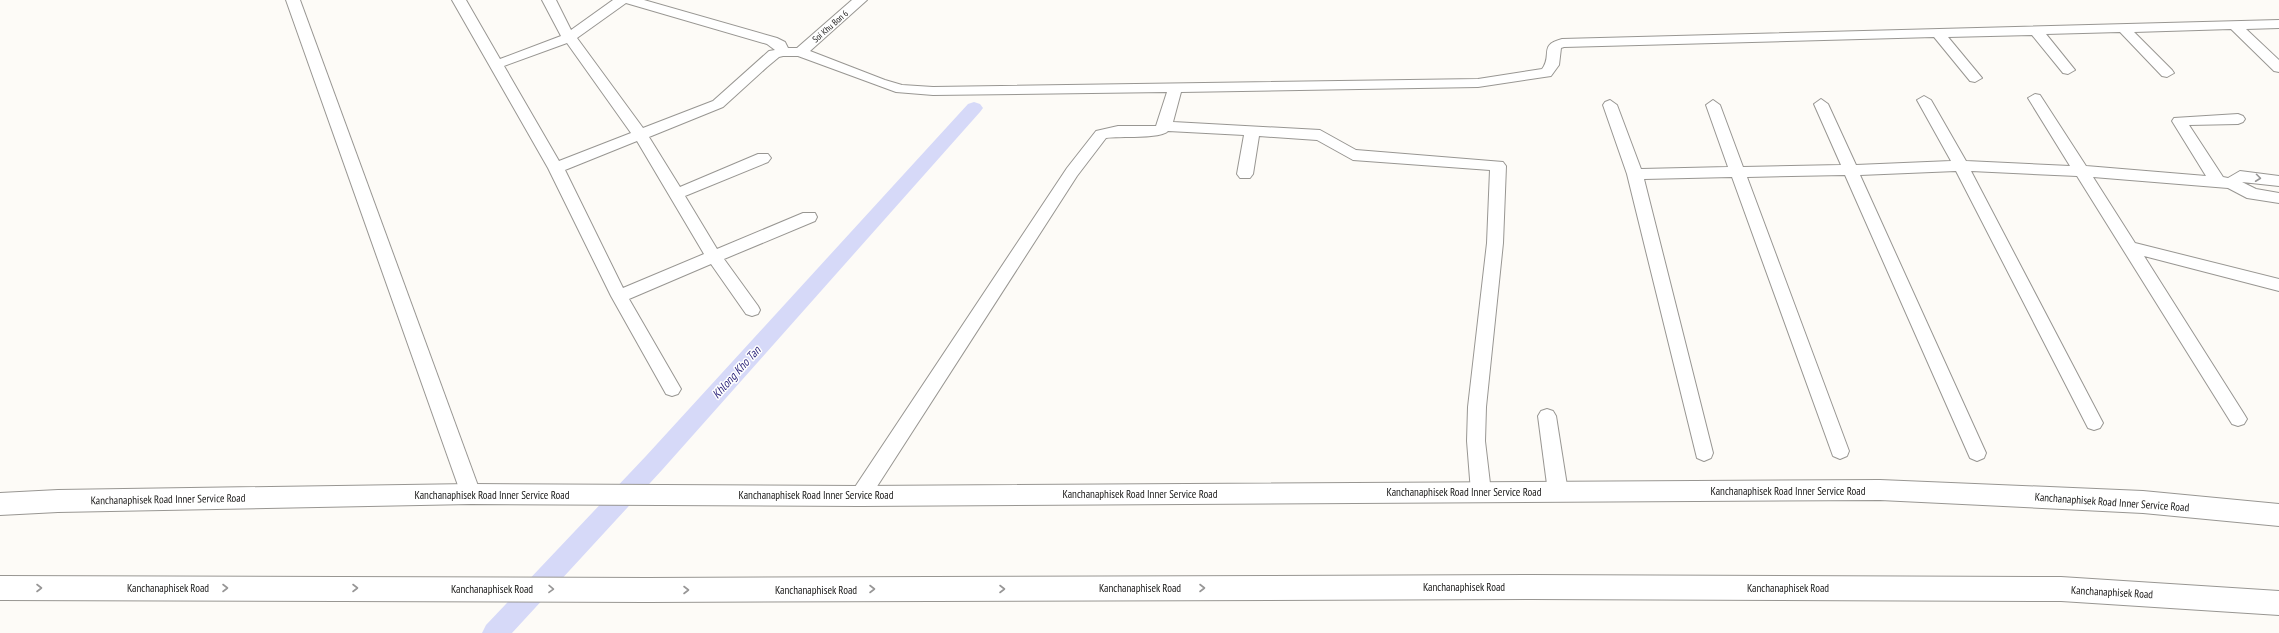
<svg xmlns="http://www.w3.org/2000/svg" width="2279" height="633" font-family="'PT Sans Narrow',sans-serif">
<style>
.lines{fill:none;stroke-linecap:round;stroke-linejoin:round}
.canal{fill:#d6d9f8;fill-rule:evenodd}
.minor-casing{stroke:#989692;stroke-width:2}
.secondary-casing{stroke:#989692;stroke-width:2}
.motorway-casing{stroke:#989692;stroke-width:2}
.minor{fill:#fff;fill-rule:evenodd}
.secondary{fill:#fff;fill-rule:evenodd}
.motorway{fill:#fff;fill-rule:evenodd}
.oneway{stroke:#979696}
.labels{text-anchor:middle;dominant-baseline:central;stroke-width:3;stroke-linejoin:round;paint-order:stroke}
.far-street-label{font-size:9px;fill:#171615;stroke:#fff}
.street-label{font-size:11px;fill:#171615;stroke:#fff}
.water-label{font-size:12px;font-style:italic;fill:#312a7e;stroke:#fff}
</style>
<rect width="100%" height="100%" fill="#fdfbf7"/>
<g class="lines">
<!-- canal -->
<polygon class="canal" points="974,102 980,104 983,108 980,112 662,470 512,633 482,633 486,625 646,456 968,104"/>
<!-- minor casing -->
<g class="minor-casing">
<g id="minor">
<polygon points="286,0 300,0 481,494 478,500 471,502 464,500 461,494"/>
<path d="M452,0h14l34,59 61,-23 -19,-36h14l15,30 42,-30h31l133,38 8,4 3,6h9l55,-48h15l-57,51 75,29 17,5 31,2 545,-8 64,-10c11,-14 -4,-24 20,-30l717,-19v8l-33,1 33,31v12l-5,-1 -43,-42 -97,3 38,38 2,3 -7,4 -5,-1 -42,-44 -74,2 29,36 -7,4 -5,-1 -31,-38 -84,2 34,41 -7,4 -5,-1 -36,-44 -370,10 -3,1 -2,17 -8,11 -73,11 -297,5 -8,30 147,8 36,20 147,12 3,4 -3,77 -17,164 -1,34 6,51 -3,6 -7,2 -7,-2 -3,-6 -4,-51 1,-34 19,-164 3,-73 -137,-10 -36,-20 -58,-4 -6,38 -3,4h-10l-3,-4 7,-39 -76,-4c-7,8 -49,5 -62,7l-29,38 -210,326 -7,2 -7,-2 -3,-6 3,-6 214,-322 29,-37 22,-5h38l11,-34 -234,3 -37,-3 -98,-36h-15l-4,1 -12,10 -44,40 -74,30 31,50 78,-33h10l3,4 -3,4 -83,34 32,53 86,-36h12l2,4 -2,4 -91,38 34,47 2,4 -2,4 -6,2 -6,-2 -35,-50 -82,35 52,90 -3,5 -6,2 -6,-2 -55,-98 -63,-128zM626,3l141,41 8,6 -6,1 -56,50 -70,27 -66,-90zM567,43l64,90 -72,28 -55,-95zM637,141l67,113 -81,34 -58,-118z"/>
<polygon points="2035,94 2040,95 2086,166 2206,176 2172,121 2174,118 2238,114 2243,116 2245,119 2243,122 2238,124 2189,125 2223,177 2228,178 2240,171 2279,176 2279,186 2242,182 2256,189 2279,193 2279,203 2247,198 2228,188 2093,177 2135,243 2279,279 2279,291 2144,256 2244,414 2247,419 2244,424 2238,426 2232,424 2077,176 1971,171 2103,423 2100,428 2094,430 2088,428 1956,171 1860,175 1986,453 1984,458 1977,461 1970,458 1845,175 1747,177 1849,451 1847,456 1840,459 1833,456 1732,177 1644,179 1713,453 1711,458 1704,461 1697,458 1627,174 1603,105 1605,102 1610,100 1617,105 1641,169 1728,167 1706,105 1713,100 1720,105 1743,167 1841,165 1814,104 1821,99 1828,104 1856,165 1951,161 1917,100 1924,96 1931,100 1966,161 2070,166 2028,98"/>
<polygon points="1547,409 1553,411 1556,416 1568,492 1565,498 1558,500 1551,498 1548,492 1538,416 1541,411"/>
</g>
</g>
<!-- secondary casing -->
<g class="secondary-casing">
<polygon id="secondary" points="1880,480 2143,491 2279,504 2279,526 2143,513 1880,500 860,506 471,504 58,512 0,515 0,493 58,490 471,484 860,486"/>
</g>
<!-- motorway casing -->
<g class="motorway-casing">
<polygon id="motorway" points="1532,575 2061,577 2279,591 2279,615 2061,601 1532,599 647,602 0,600 0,576 647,578"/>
</g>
<!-- minor -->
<use href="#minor" class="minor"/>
<!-- secondary -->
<use href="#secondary" class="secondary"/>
<!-- motorway -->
<use href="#motorway" class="motorway"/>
</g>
<!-- one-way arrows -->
<defs><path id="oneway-chevron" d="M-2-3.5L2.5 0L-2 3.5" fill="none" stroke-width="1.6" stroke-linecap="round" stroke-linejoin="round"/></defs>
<g class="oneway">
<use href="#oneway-chevron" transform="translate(2258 178) rotate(7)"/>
<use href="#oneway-chevron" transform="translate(39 588)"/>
<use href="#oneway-chevron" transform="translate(225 588)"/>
<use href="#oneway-chevron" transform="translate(355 588)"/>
<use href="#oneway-chevron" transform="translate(1202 588)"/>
<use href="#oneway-chevron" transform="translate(551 589) rotate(1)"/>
<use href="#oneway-chevron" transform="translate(872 589)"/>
<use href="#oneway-chevron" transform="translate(1002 589)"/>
<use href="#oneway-chevron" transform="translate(686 590)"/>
</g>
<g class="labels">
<!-- far-street labels -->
<g class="far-street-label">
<text transform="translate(830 26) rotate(-41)">Soi Khu Bon 6</text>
</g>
<!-- street labels -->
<g class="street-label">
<text x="1788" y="491">Kanchanaphisek Road Inner Service Road</text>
<text x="1464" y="492">Kanchanaphisek Road Inner Service Road</text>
<text x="1140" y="494">Kanchanaphisek Road Inner Service Road</text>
<text x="492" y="495">Kanchanaphisek Road Inner Service Road</text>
<text x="816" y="495">Kanchanaphisek Road Inner Service Road</text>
<text transform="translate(168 499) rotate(-1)">Kanchanaphisek Road Inner Service Road</text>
<text transform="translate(2112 502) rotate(4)">Kanchanaphisek Road Inner Service Road</text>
<text x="1464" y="587">Kanchanaphisek Road</text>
<text x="168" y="588">Kanchanaphisek Road</text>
<text x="1140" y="588">Kanchanaphisek Road</text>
<text x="1788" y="588">Kanchanaphisek Road</text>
<text x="492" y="589">Kanchanaphisek Road</text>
<text x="816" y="590">Kanchanaphisek Road</text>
<text transform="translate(2112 592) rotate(3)">Kanchanaphisek Road</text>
</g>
<!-- water labels -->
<g class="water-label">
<text transform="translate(736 372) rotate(-48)">Khlong Kho Tan</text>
</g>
</g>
</svg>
